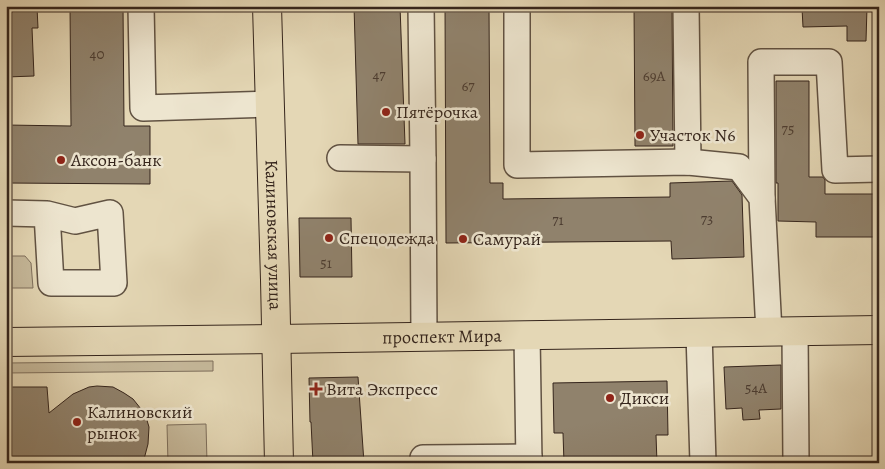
<svg xmlns="http://www.w3.org/2000/svg" width="885" height="469" font-family="Alegreya,serif">
<style>
.green{fill:#c6b99b;stroke:#7e6f5c}
.building{fill:#90826c;stroke:#35251c}
.lines{fill:none;stroke-linecap:round;stroke-linejoin:round}
.minor-casing{stroke:#615242;stroke-width:28}
.major-casing{stroke:#35251c;stroke-width:30}
.minor{stroke:#ede5cf;stroke-width:25}
.major{stroke:#e4d7b5;stroke-width:28}
.poi-dot{fill:#8f2418;stroke:#ede5cf;stroke-width:2}
.labels{text-anchor:middle;dominant-baseline:central;stroke-width:5;stroke-linejoin:round;paint-order:stroke}
.number-label{font-size:15px;fill:#4c3c30}
.poi-label{font-size:18px;fill:#35251c;stroke:#ede5cf;text-anchor:start}
.street-label{font-size:18px;fill:#35251c;stroke:#ede5cf}
</style>
<rect width="100%" height="100%" fill="#e4d7b5"/>
<filter id="stains"><feTurbulence type="fractalNoise" baseFrequency=".004" numOctaves="4"/><feColorMatrix values="0 0 0 0 .2 0 0 0 0 .09 0 0 0 0 .02 0 0 0 .5 -.17"/></filter>
<radialGradient id="worn" r=".72"><stop offset=".6" stop-color="#630" stop-opacity="0"/><stop offset="1" stop-color="#630" stop-opacity=".3"/></radialGradient>
<!-- green -->
<g class="green">
<polygon points="6,256 25,256 31,263 33,288 6,288"/>
<polygon points="213,361 213,371 6,373 6,363"/>
<polygon points="206,424 207,463 168,463 167,425"/>
</g>
<!-- building -->
<g class="building">
<polygon points="70,6 123,6 124,126 150,126 150,184 6,183 6,125 71,126"/>
<polygon points="354,6 400,6 405,144 358,144"/>
<polygon points="445,6 489,6 490,183 503,183 503,199 670,197 670,183 732,181 742,195 744,257 672,259 671,241 446,243"/>
<polygon points="634,6 672,6 673,146 635,146"/>
<polygon points="845,6 867,7 866,41 847,41 847,26 803,27 802,8"/>
<polygon points="37,7 38,28 32,28 34,76 6,77 6,8"/>
<polygon points="776,81 809,81 809,177 823,177 825,180 825,194 879,194 879,237 816,237 816,222 778,221 778,183 776,183"/>
<polygon points="299,218 351,218 352,277 300,277"/>
<polygon points="781,365 781,409 759,410 760,419 743,420 742,408 726,409 724,367"/>
<polygon points="358,377 364,463 313,463 311,422 310,422 309,378"/>
<polygon points="667,381 668,435 656,435 657,463 564,463 563,433 554,433 553,383"/>
<polygon points="97,386 113,387 124,393 133,399 141,409 146,417 149,427 148,444 143,463 6,463 6,387 47,387 49,413 73,394 89,387"/>
</g>
<g class="lines">
<!-- minor casing -->
<g class="minor-casing">
<g id="minor">
<polyline points="141,6 143,108 270,104"/>
<polyline points="421,6 423,159 424,337"/>
<polyline points="517,6 517,165 688,162 739,167 762,198 769,332"/>
<polyline points="686,6 688,162"/>
<polyline points="340,158 423,159"/>
<polyline points="762,198 761,62 829,62 835,170 879,169"/>
<polyline points="6,213 47,214 75,221 110,213 114,283 51,283 47,214"/>
<polyline points="795,331 796,463"/>
<polyline points="699,333 703,463"/>
<polyline points="527,335 529,463"/>
<polyline points="423,463 423,458 529,457"/>
</g>
</g>
<!-- major casing -->
<g class="major-casing">
<g id="major">
<path id="s1" d="M267,6l8,274 4,183"/>
<path id="s2" d="M6,342l271,-3 602,-9"/>
</g>
</g>
<!-- minor -->
<use href="#minor" class="minor"/>
<!-- major -->
<use href="#major" class="major"/>
</g>
<!-- markers -->
<g class="poi-dot">
<circle cx="386" cy="112" r="5"/>
<circle cx="640" cy="135" r="5"/>
<circle cx="61" cy="160" r="5"/>
<circle cx="329" cy="238" r="5"/>
<circle cx="463" cy="239" r="5"/>
<path d="M313.5 381.5h5v5h5v5h-5v5h-5v-5h-5v-5h5z"/>
<circle cx="610" cy="398" r="5"/>
<circle cx="77" cy="422" r="5"/>
</g>
<g class="labels">
<!-- number labels -->
<g class="number-label">
<text x="97" y="54">40</text>
<text x="379" y="75">47</text>
<text x="654" y="76">69А</text>
<text x="468" y="86">67</text>
<text x="788" y="129">75</text>
<text x="707" y="219">73</text>
<text x="558" y="220">71</text>
<text x="326" y="263">51</text>
<text x="756" y="388">54А</text>
</g>
<!-- poi labels -->
<g class="poi-label">
<text x="396" y="112">Пятёрочка</text>
<text x="650" y="135">Участок N6</text>
<text x="71" y="160">Аксон-банк</text>
<text x="339" y="238">Спецодежда</text>
<text x="473" y="239">Самурай</text>
<text x="326" y="389">Вита Экспресс</text>
<text x="620" y="398">Дикси</text>
<text x="87" y="412">Калиновский<tspan x="87" dy="21">рынок</tspan></text>
</g>
<!-- street labels -->
<g class="street-label">
<text stroke="none"><textPath href="#s1" startOffset="229">Калиновская улица</textPath></text>
<text stroke="none"><textPath href="#s2" startOffset="436">проспект Мира</textPath></text>
</g>
</g>
<!-- margin -->
<rect width="885" height="469" fill="none" stroke="#e4d7b5" stroke-width="25"/>
<rect x="8" y="8" width="870" height="454" fill="none" stroke="#35251c" stroke-width="2.5"/>
<rect x="12" y="12" width="860" height="444" fill="none" stroke="#35251c"/>
<rect width="100%" height="100%" filter="url(#stains)"/>
<rect width="100%" height="100%" fill="url(#worn)"/>
</svg>
